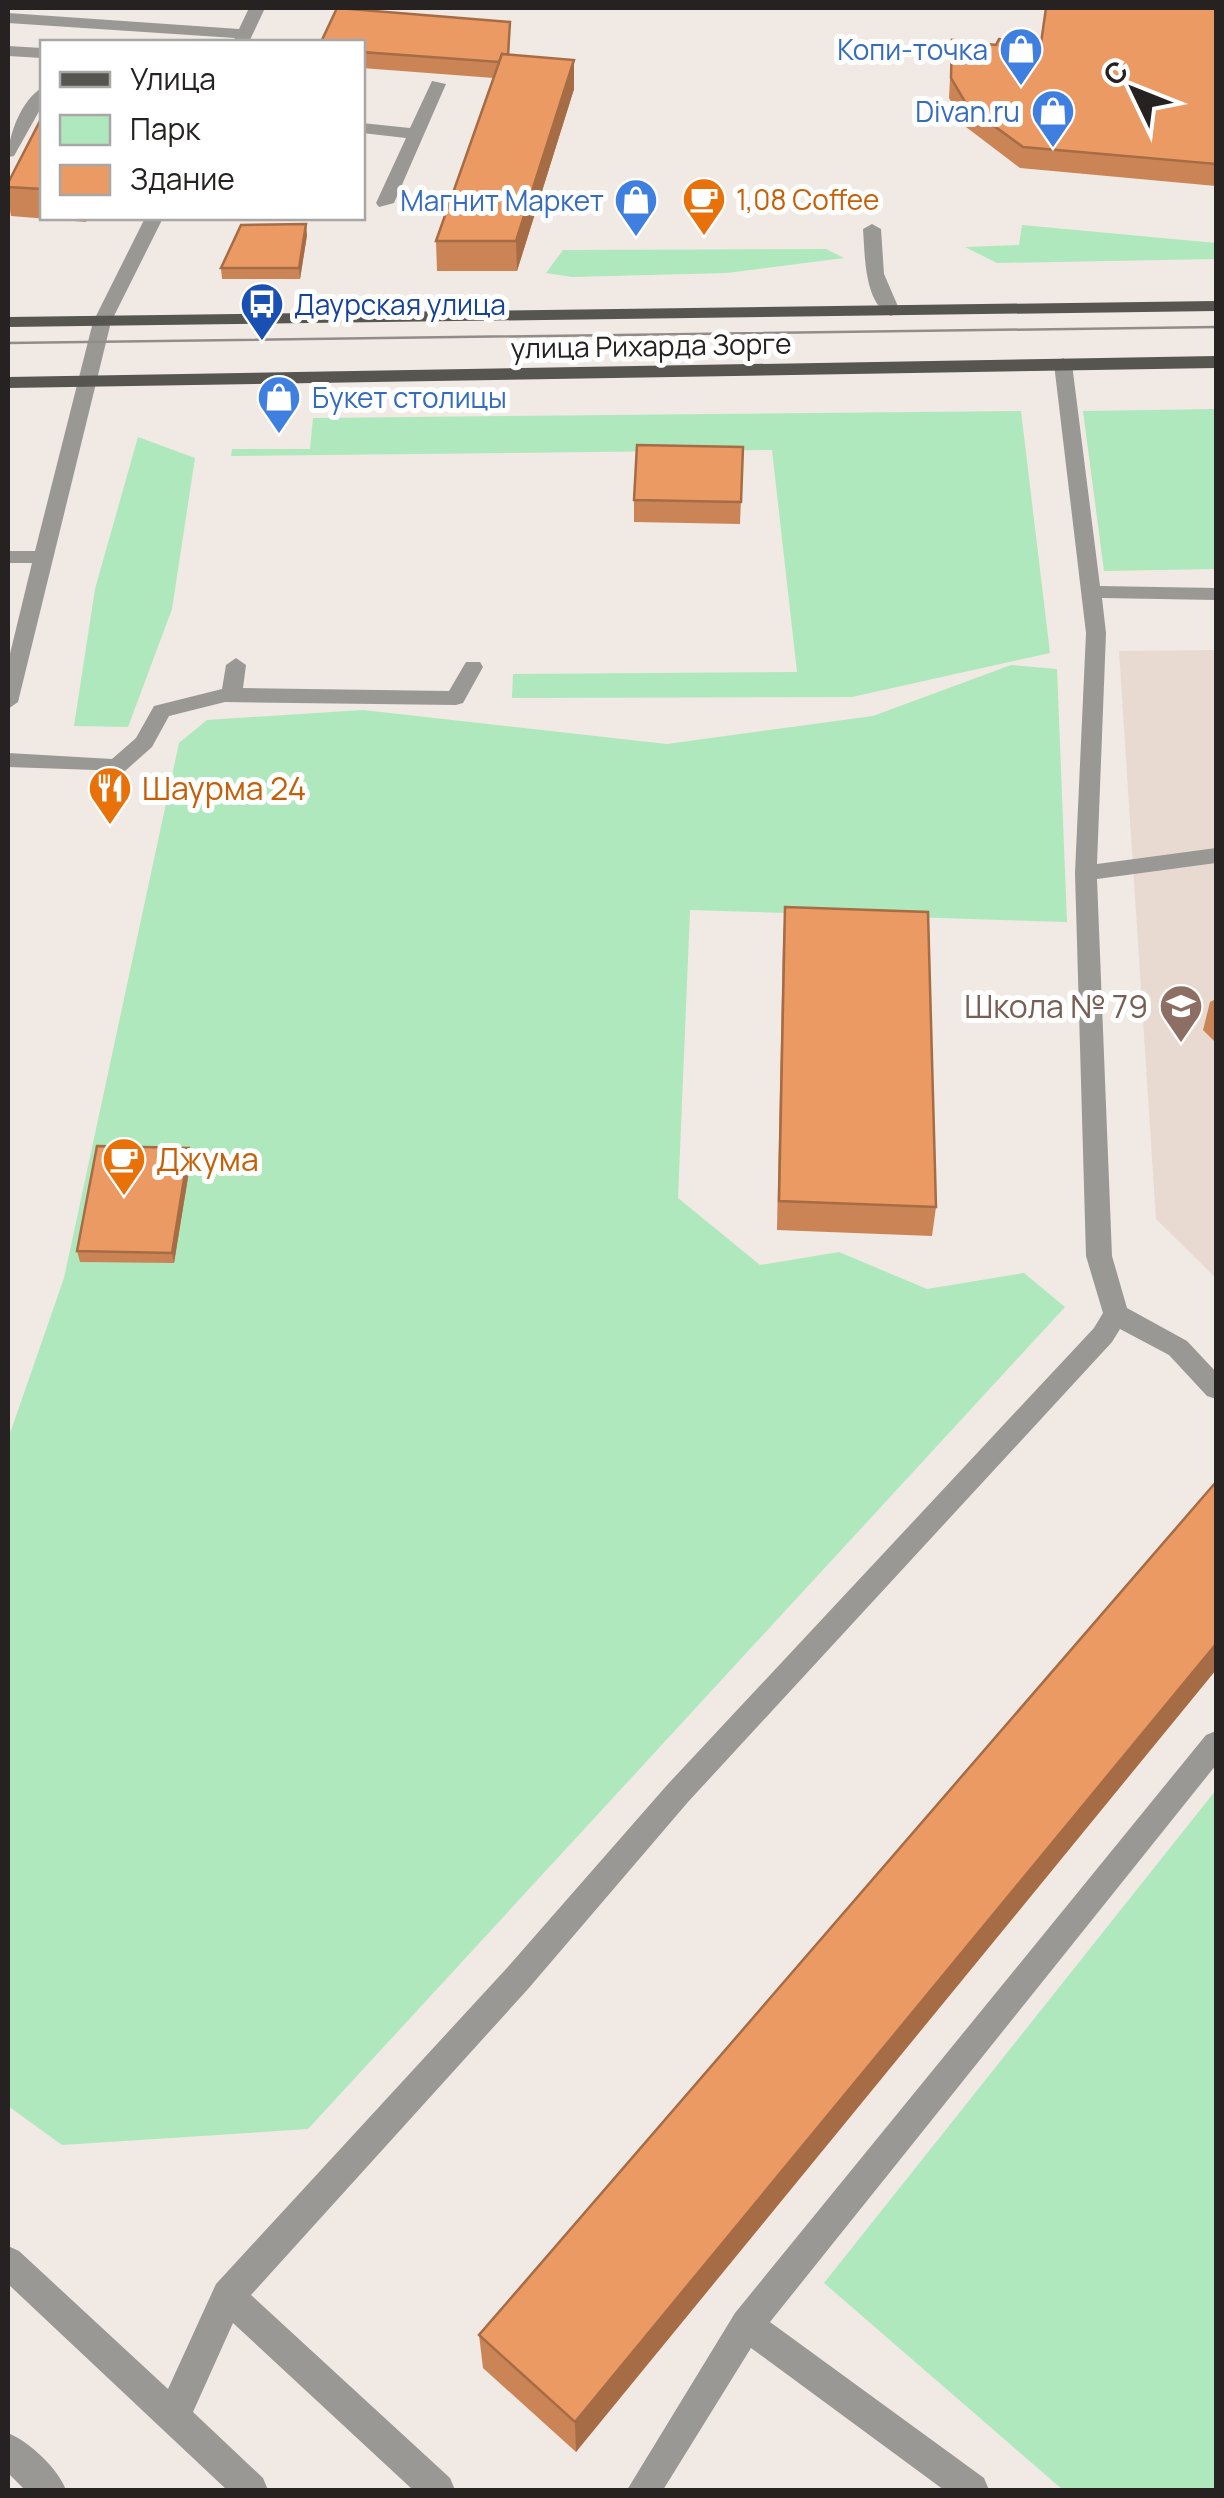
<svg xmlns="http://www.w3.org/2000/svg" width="1224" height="2498" font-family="Manrope,sans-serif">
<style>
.built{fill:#e9dad1}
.green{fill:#afe8bc}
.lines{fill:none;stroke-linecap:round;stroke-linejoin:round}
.minor{fill:#999895;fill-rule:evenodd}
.major{fill:#56554f;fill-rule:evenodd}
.tram{stroke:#918c89;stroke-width:2.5}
.wall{fill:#cb8455}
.shaded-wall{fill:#a56c45}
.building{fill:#ec9a63;stroke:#a56c45;stroke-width:2.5}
.labels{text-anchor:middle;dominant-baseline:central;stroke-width:10;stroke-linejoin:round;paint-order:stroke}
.far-shop-label{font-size:28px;fill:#366cbe;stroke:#fff;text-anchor:end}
.far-food-label{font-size:28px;fill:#c56008;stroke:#fff;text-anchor:start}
.far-transit-label{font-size:28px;fill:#164399;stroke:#fff;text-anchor:start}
.far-street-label{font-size:28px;fill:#252221;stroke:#fff}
.food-label{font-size:32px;fill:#c56008;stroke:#fff;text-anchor:start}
.education-label{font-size:32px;fill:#785e54;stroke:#fff;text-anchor:end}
</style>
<rect width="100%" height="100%" fill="#f0e9e4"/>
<!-- built -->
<polygon class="built" points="1216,650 1216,1278 1156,1219 1119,651"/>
<!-- green -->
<g class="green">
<polygon points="1022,225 1216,243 1216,259 997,263 965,247 1019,245"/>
<polygon points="826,249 844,258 727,273 572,277 546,273 563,250"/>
<polygon points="1216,409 1216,569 1104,571 1083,411"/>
<polygon points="1021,411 1050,653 852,697 512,698 513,674 797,672 772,450 231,456 232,449 310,449 313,418"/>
<polygon points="138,437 195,458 172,609 128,727 74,726 95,589"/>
<polygon points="1011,665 1057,669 1067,922 690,910 678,1198 760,1265 839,1252 927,1289 1024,1273 1065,1307 308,2129 62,2145 8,2106 8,1439 64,1278 179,743 207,720 363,710 667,744 873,716"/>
<polygon points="1216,1790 1216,2490 1063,2490 824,2283"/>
</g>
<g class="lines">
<!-- minor -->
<g class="minor">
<polygon points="249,8 265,8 249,42 233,42 235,38 8,23 8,13 239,29"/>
<polygon points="8,46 42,48 42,58 8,56"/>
<polygon points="432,81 446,84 394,203 379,207 376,203 406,138 362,133 362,123 410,128"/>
<path d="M42,88v18l-28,50 -6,1c0,-22 14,-58 34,-69z"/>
<polygon points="145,218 163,218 111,322 18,702 8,709 8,662 32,563 8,563 8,551 35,551 93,322"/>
<path d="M872,224l9,5 3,45 16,37 -9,5c-27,-12 -26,-61 -28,-87z"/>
<polygon points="1063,358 1072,364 1100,586 1216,588 1216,600 1102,598 1106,633 1097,864 1216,848 1216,863 1097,879 1112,1256 1127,1308 1187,1341 1216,1372 1216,1399 1207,1396 1169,1355 1120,1329 1112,1342 688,1802 528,1989 251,2295 450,2478 455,2490 413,2490 233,2323 193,2412 263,2478 268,2490 227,2490 8,2284 8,2246 19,2251 168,2389 216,2284 506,1969 668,1784 1094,1328 1103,1313 1086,1256 1075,873 1086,633 1054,364"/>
<polygon points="236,658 246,665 243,688 449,691 466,662 480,662 483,667 463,703 456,705 225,702 169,716 152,747 125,771 8,767 8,753 112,759 136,738 154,706 222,689 226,665"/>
<polygon points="1216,1731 1216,1765 770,2322 984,2478 989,2490 944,2490 751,2348 663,2490 627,2490 735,2313 1206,1735"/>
<path d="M8,2433c22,9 50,36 58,57h-41l-17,-17z"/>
</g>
<!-- major -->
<g class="major">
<polygon points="1216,301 1216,311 8,327 8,317"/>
<polygon points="1216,356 1216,368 8,388 8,377"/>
</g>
<!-- tram -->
<polyline class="tram" points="8,343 1216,327"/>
</g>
<!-- wall -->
<g class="wall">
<polygon points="1216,8 1216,186 1020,168 966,127 949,98 952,40 996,45 1041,43"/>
<polygon points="510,22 509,55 574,60 574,89 517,271 437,271 436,241 494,78 362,68 362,42"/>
<polygon points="42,117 42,218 88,218 86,222 11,216 8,198 8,183"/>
<polygon points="307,235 300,279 222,279 221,268"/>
<polygon points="743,447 740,524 634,522 634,500"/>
<polygon points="785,907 936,1207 932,1236 777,1230 783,937"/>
<polygon points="1216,999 1216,1043 1203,1030 1210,1002"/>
<polygon points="191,1159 174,1263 80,1262 77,1251"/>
<polygon points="1216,1482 576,2452 483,2368 479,2335"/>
</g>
<!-- shaded-wall -->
<g class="shaded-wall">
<polygon points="574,60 574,89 517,271 516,241"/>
<polygon points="306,224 307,235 300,279 299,268"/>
<polygon points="189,1148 191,1159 174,1263 172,1253"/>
<polygon points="1216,1644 1216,1670 576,2452 575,2422"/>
</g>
<!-- building -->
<g class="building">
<polygon points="337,8 510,22 508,55 502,54 499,62 362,52 362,42 321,42"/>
<polygon points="1046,8 1216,8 1216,164 1023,147 968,107 951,78 952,40 996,45 999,39 1041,43"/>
<polygon points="502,54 574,60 516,241 436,241"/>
<polygon points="42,117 42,189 8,187 8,183"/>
<polygon points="306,224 299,268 221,268 241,225"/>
<polygon points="637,445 743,447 741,502 634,500"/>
<polygon points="785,907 928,912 936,1207 779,1201"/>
<polygon points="97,1146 189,1148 172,1253 77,1251"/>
<polygon points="1216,1482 1216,1644 575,2422 479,2335"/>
</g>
<!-- icons -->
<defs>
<g id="shop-pin" transform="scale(2.25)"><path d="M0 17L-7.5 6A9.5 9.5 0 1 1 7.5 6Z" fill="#3f7fe0" stroke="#fff"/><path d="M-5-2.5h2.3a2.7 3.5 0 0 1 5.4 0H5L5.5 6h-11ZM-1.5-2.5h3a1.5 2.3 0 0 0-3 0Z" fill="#fff"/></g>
<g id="cafe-pin" transform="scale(2.25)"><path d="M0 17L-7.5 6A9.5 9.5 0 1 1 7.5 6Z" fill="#e8710a" stroke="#fff"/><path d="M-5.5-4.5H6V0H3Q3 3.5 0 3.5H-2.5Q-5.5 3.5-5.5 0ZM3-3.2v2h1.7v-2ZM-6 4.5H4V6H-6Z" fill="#fff"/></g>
<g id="bus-pin" transform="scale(2.25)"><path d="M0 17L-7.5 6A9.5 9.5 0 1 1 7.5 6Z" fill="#1a4fb4" stroke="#fff"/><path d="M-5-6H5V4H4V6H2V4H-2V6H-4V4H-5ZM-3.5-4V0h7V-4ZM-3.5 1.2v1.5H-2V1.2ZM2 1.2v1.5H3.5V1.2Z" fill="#fff"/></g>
<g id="restaurant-pin" transform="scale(2.25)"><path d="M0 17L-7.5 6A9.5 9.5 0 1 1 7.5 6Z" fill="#e8710a" stroke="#fff"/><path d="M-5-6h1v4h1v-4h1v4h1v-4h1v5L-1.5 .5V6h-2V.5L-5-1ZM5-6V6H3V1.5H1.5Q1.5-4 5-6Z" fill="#fff"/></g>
<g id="school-pin" transform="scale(2.25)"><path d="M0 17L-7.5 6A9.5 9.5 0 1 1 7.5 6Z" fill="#8d6e63" stroke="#fff"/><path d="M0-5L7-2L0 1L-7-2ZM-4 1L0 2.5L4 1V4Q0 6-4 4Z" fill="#fff"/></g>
</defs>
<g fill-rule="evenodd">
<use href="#shop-pin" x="1021" y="49"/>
<use href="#shop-pin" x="1053" y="111"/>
<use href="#cafe-pin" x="704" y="199"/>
<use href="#shop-pin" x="636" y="200"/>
<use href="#bus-pin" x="262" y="304"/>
<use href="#shop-pin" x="279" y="397"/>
<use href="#restaurant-pin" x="110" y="788"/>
<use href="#school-pin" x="1181" y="1006"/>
<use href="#cafe-pin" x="124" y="1159"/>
</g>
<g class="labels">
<!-- far-shop labels -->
<g class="far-shop-label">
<text x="988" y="49">Копи-точка</text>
<text x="1020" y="111">Divan.ru</text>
<text x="604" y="200">Магнит Маркет</text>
<text x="312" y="397" text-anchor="start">Букет столицы</text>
</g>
<!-- far-food labels -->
<g class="far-food-label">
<text x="736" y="199">1,08 Coffee</text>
</g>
<!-- far-transit labels -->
<g class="far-transit-label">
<text x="294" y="304">Даурская улица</text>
</g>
<!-- far-street labels -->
<g class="far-street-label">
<text transform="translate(651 345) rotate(-1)">улица Рихарда Зорге</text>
</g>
<!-- food labels -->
<g class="food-label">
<text x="142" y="788">Шаурма 24</text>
<text x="156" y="1159">Джума</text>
</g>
<!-- education labels -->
<g class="education-label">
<text x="1148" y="1006">Школа № 79</text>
</g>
</g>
<!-- border -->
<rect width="1224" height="2498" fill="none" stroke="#252221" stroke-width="20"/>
<!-- legend -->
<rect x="40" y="40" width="325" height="180" fill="#ffffff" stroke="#a8a7a6" stroke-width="2.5"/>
<rect x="60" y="72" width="50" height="15" fill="#56554f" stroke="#a8a7a6" stroke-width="2.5"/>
<text x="130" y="90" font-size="30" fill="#252221">Улица</text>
<rect x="60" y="115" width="50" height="30" fill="#afe8bc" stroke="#a8a7a6" stroke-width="2.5"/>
<text x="130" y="140" font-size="30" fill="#252221">Парк</text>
<rect x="60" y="165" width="50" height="30" fill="#ec9a63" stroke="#a8a7a6" stroke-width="2.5"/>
<text x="130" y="190" font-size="30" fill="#252221">Здание</text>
<!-- north arrow -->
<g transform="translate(1134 90) rotate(313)" stroke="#ffffff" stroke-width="8" paint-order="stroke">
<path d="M0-8L18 38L0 25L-18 38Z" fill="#252221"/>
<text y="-15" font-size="28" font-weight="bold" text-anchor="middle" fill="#252221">С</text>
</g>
</svg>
